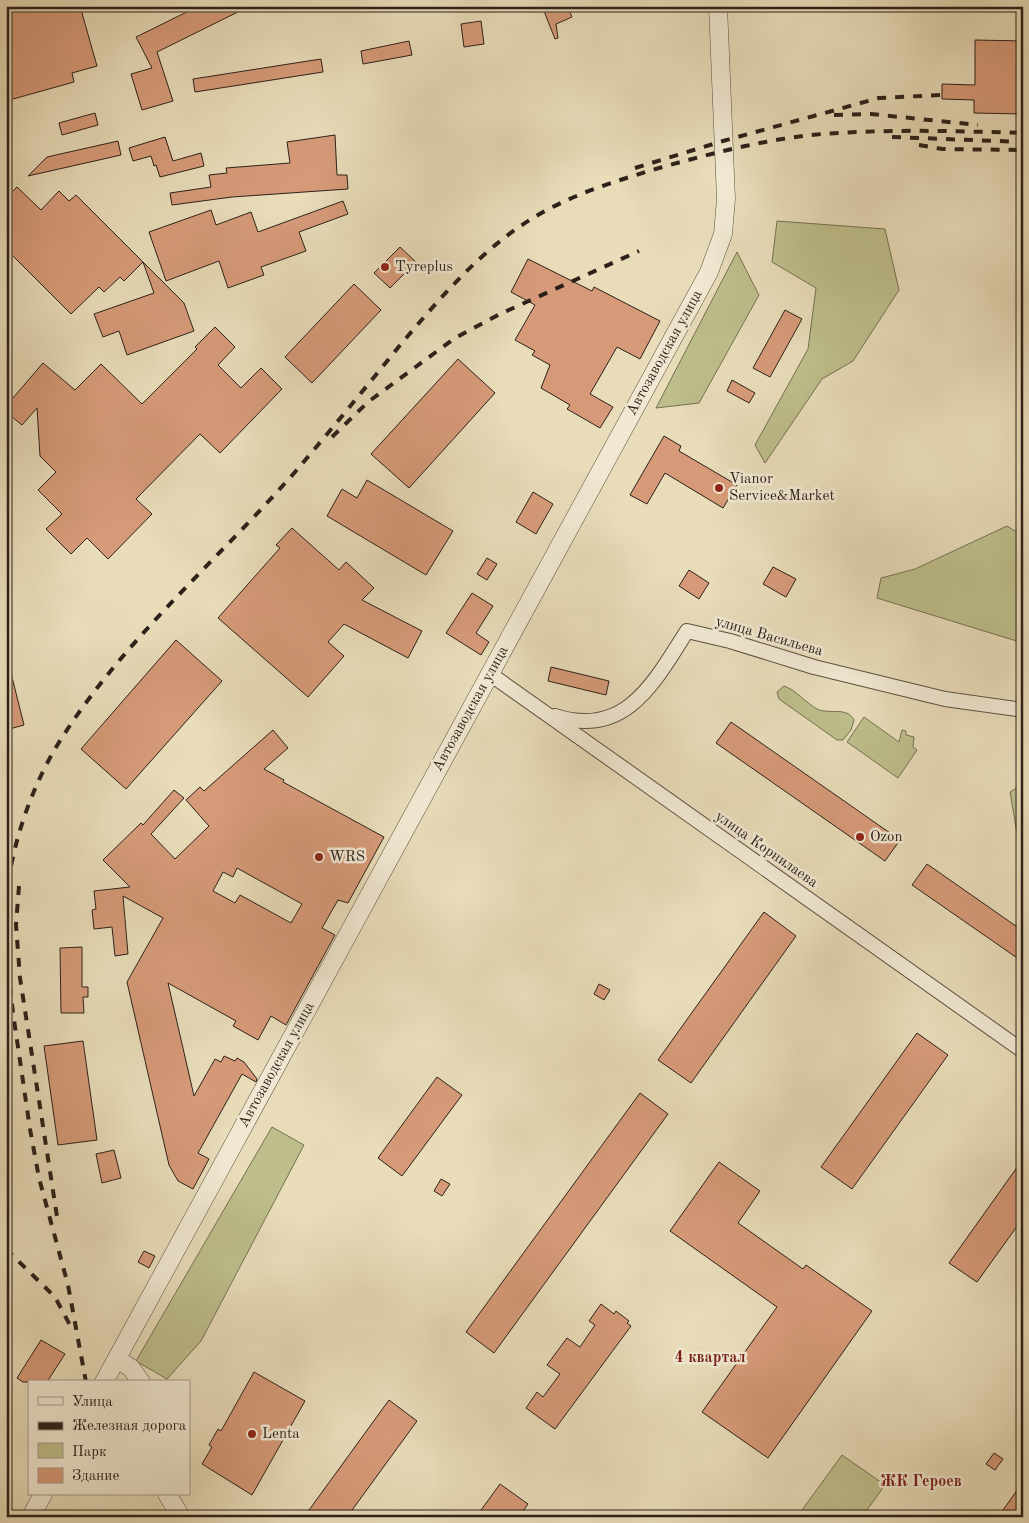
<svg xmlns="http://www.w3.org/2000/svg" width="1029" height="1523" font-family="'Old Standard TT',serif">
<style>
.green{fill:#bdbe8b;stroke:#747052}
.building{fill:#d69a78;stroke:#2c211a;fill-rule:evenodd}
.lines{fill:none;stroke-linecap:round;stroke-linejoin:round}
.minor-casing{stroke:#5b5042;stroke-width:16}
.tertiary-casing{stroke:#5b5042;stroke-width:19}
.minor{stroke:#f0e8d2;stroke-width:14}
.tertiary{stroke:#f0e8d2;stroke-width:18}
.rail{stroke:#2c211a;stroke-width:4;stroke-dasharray:9 9;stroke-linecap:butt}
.poi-dot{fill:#8f2418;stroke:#f0e8d2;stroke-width:2}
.labels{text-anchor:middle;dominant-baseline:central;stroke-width:5;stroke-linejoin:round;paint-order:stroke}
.poi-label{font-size:15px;fill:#2c211a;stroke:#f0e8d2;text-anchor:start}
.street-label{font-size:15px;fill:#2c211a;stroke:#f0e8d2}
.neighbourhood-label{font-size:16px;font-weight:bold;fill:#7a1f14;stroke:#f0e8d2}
</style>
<rect width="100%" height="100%" fill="#e8dcb9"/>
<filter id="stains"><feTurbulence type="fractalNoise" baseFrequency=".004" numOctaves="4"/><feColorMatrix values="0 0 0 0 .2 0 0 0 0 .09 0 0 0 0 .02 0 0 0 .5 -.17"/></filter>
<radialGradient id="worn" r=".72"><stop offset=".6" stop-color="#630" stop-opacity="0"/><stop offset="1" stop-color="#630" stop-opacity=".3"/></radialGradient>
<!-- green -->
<g class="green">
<polygon points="777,221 885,229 899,290 853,361 822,379 765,463 755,445 808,349 816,288 772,262"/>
<polygon points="737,252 759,295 699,403 656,408"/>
<polygon points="1007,526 1023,536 1023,643 877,598 881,578 915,569"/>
<path d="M784,686c12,4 22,17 33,23 12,6 30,-3 37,11l-3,10 -8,10h-6l-58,-41 -2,-7z"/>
<polygon points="864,717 899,742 902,730 906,731 906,735 914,737 913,747 917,750 915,753 898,778 847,742"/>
<polygon points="1023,784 1023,843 1018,839 1010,792"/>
<polygon points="272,1127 304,1145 201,1341 167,1379 136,1361"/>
<polygon points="842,1455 885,1485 862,1517 797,1517"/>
</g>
<!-- building -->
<g class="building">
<polygon points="6,6 80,6 97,66 72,73 74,82 6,101"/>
<polygon points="199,6 250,6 157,52 173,101 142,110 131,74 152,68 136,37"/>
<polygon points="542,6 555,6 555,11 567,6 572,17 556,24 558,38 555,39"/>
<polygon points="481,21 484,44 464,47 461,24"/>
<polygon points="975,40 1023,41 1023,114 974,113 974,100 942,99 942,84 975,85"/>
<polygon points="409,41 412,55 363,64 361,51"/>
<polygon points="321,59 323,72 195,92 193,79"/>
<polygon points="95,113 98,125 62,135 59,123"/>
<polygon points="335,135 337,175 347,175 348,189 232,197 172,205 170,193 211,187 209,175 227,173 226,168 290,163 287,142"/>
<polygon points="165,137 173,161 201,153 204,166 160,177 156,165 154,166 151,156 133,161 129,148"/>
<polygon points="118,141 121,155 28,176 47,157"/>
<polygon points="17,187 41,210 59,191 69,201 76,195 184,303 194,331 127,355 119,331 103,337 94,314 154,293 143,262 124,281 120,277 104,292 99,287 71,314 6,249 6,198"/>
<polygon points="343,201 348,214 299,232 306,251 261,267 264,275 228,288 219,261 166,281 149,232 211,210 216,225 251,212 258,232"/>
<polygon points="400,247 416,262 390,288 374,273"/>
<polygon points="528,259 592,291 594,287 660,321 640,359 617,347 590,394 613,407 600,428 567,409 570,405 541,388 550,365 532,355 535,351 515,340 535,305 511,292"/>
<polygon points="354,284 381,310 312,383 285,357"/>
<polygon points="785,310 802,319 770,377 753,368"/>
<polygon points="215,327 235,347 218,365 241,388 261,368 282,389 220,453 200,434 136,499 152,514 108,559 87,538 71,554 46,529 62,514 38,490 56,472 40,456 37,408 22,425 6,412 6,406 43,363 75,390 101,364 142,404 197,349 195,347"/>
<polygon points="458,359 495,393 409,488 371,454"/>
<polygon points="732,380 755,393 749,403 727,391"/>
<polygon points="664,436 681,446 679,451 737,485 723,508 665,473 647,504 630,495"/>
<polygon points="367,480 453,531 426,575 327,516 342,489 357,498"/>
<polygon points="533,492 553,504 536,534 516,522"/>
<polygon points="292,528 339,570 346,562 374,588 362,600 422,631 408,658 344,624 328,642 344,656 308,697 218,618 280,548 276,545"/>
<polygon points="487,558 497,564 487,580 477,574"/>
<polygon points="773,567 796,579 786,597 763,584"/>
<polygon points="689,570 709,583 699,599 679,586"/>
<polygon points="472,593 493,606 476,633 489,642 481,655 446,633"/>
<polygon points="176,640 222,681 126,789 81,749"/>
<polygon points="551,667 609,681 606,695 548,681"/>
<polygon points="10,669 24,725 6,730 6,670"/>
<polygon points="731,722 900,840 885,861 716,743"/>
<path d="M273,730l15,18 -24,21 20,11 -1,2 101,55 -36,66 -10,-3 -16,28 13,7 -49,90 -15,-9 -13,24 -25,-14 3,-5 -68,-38 26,113 21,-37 6,3 3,-6 11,5 2,-3 7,4 13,17 -1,3 -14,-8 -44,79 11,6 -16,30 -15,-8 -9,-16 -42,-183 36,-64 -40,-22 5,58 -13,2 -3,-29 -18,2 -2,-19 4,-1 -2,-18 36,-4 -27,-27 38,-37 2,2 31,-35 10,8 -33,36 24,25 34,-33 -23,-26 14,-13 4,4zM237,868l65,36 -11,19 -51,-28 -5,8 -22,-12 10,-19 10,5z"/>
<polygon points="927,864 1023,931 1023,962 912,885"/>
<polygon points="764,912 796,936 691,1083 658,1060"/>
<polygon points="82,947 82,987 88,987 88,997 83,997 84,1013 61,1013 60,948"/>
<polygon points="599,984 610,990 604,1000 594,994"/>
<polygon points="917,1033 948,1055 852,1189 821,1167"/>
<polygon points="83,1041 97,1140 58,1145 44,1046"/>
<polygon points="437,1077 462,1095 402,1176 378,1158"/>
<polygon points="640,1093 668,1114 494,1353 466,1332"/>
<polygon points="114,1150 121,1178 102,1183 96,1154"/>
<polygon points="1023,1159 1023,1218 977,1282 949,1263"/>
<polygon points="719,1162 760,1191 738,1223 803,1269 806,1265 872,1311 768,1458 702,1412 777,1307 670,1231"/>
<polygon points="441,1179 450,1184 442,1196 434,1191"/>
<polygon points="144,1251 155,1256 149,1268 138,1262"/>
<polygon points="601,1304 614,1314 616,1311 629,1321 627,1323 631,1326 555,1429 526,1408 537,1392 543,1397 560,1374 547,1365 567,1338 580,1347 595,1325 589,1321"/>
<polygon points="41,1340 65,1354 47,1382 23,1382 17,1378"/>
<polygon points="254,1372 305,1401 252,1495 202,1464 212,1447 209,1445 218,1429 221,1431"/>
<polygon points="389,1400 417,1421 347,1517 304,1517"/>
<polygon points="994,1453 1003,1459 995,1470 986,1464"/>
<polygon points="1023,1482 1023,1517 998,1517"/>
<polygon points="500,1484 528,1504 519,1517 476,1517"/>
</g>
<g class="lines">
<!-- minor casing -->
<g class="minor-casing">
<g id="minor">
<polyline points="490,674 1023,1051"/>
<path d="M555,716c71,23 100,-35 132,-85l43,10 84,26 131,32 78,11"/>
</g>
</g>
<!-- tertiary casing -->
<g class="tertiary-casing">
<g id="tertiary">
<polyline points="117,1359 131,1368 141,1382"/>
<polyline points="104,1382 709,272 723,234 726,199 718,6"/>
<polyline points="167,1494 181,1517"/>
<polyline points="31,1517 43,1494"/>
</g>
</g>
<!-- minor -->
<use href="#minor" class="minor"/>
<!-- tertiary -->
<use href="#tertiary" class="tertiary"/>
<!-- rail -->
<g class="rail">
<polyline points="834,115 871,114 978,125"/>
<polyline points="892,137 1023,142"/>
<polyline points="919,145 942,149 1023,150"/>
<polyline points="635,168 723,141 879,98 942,95"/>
<polyline points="332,437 368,402 455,338 500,314 639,251"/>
<polyline points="19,886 16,925 20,978 58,1223"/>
<path d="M6,901c5,-54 24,-111 52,-157 63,-102 158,-182 237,-272 36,-42 71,-85 106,-128 46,-54 94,-111 160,-141 31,-15 65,-25 98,-35 54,-15 107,-29 163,-34 66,-5 134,-3 201,-1"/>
<polyline points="6,950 13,1013 30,1129 39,1178 68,1285 86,1382"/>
<polyline points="6,1249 55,1297 72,1329"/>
</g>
</g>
<!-- markers -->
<g class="poi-dot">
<circle cx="385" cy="267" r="5"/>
<circle cx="719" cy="488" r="5"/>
<circle cx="860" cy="837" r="5"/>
<circle cx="319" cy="857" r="5"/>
<circle cx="252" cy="1434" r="5"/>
</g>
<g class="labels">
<!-- poi labels -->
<g class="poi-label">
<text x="395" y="267">Tyreplus</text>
<text x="729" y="479">Vianor<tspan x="729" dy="17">Service&amp;Market</tspan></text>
<text x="870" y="837">Ozon</text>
<text x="329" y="857">WRS</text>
<text x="262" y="1434">Lenta</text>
</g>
<!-- street labels -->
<g class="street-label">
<text transform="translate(665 353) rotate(-61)">Автозаводская улица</text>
<text transform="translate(769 637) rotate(16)">улица Васильева</text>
<text transform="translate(471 709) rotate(-61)">Автозаводская улица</text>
<text transform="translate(766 850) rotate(35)">улица Корнилаева</text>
<text transform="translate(277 1065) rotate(-61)">Автозаводская улица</text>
</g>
<!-- neighbourhood labels -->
<g class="neighbourhood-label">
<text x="710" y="1358">4 квартал</text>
<text x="921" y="1482">ЖК Героев</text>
</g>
</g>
<!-- margin -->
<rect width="1029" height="1523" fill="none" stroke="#e8dcb9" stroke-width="25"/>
<rect x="8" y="8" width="1014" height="1508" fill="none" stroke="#2c211a" stroke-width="2.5"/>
<rect x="12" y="12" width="1004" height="1498" fill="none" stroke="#2c211a"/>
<!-- legend -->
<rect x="28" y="1380" width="162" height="115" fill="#f0e8d2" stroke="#a29888"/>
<rect x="38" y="1397" width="25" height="8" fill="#f0e8d2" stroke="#a29888"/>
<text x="72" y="1406" font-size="15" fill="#2c211a">Улица</text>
<rect x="38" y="1422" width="25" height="8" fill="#2c211a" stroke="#a29888"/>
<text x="72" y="1430" font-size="15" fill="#2c211a">Железная дорога</text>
<rect x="38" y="1443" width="25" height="15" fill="#bdbe8b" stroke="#a29888"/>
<text x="72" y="1456" font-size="15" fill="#2c211a">Парк</text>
<rect x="38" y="1468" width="25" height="15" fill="#d69a78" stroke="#a29888"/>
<text x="72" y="1480" font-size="15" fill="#2c211a">Здание</text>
<rect width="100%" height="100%" filter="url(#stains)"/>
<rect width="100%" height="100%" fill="url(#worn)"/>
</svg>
